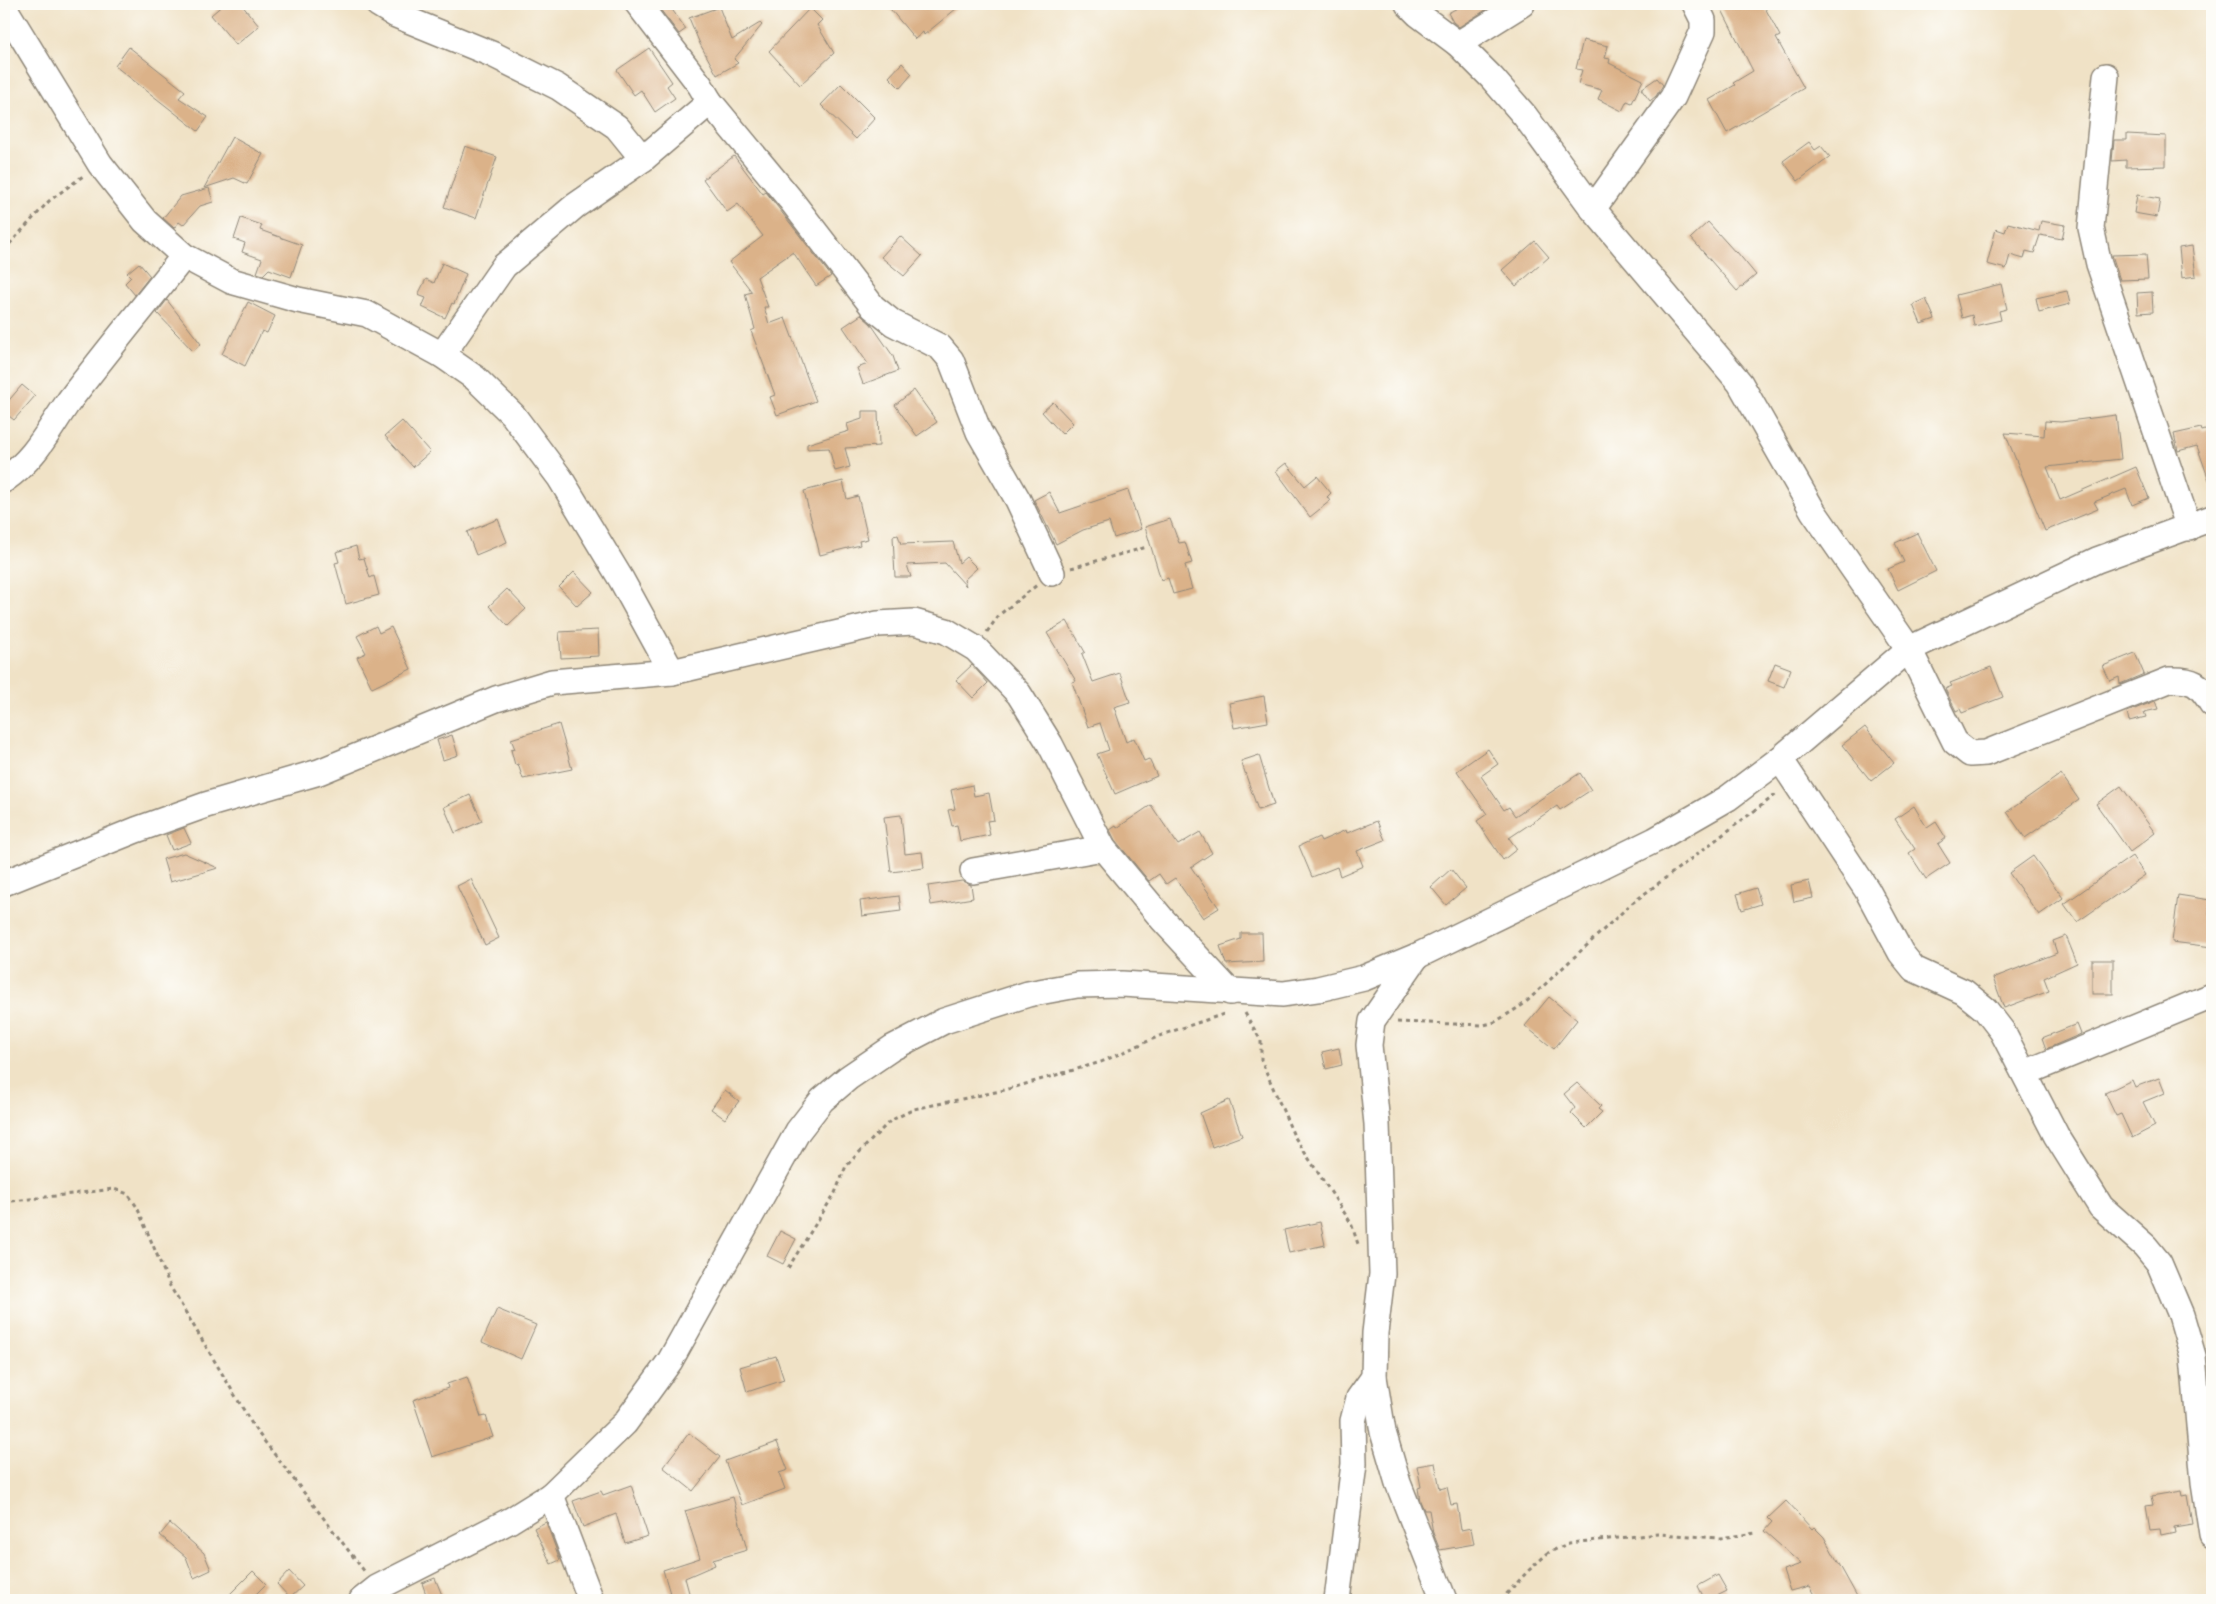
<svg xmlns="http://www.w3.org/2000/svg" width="2216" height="1604" font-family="'Libre Bodoni',serif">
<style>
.building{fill:#dbb289}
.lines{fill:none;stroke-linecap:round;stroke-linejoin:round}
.minor-casing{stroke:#8e8678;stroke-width:28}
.path{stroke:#8e8678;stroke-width:3;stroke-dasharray:4 4;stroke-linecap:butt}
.minor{stroke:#fff;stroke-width:25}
</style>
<rect width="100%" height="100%" fill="#fdfcf7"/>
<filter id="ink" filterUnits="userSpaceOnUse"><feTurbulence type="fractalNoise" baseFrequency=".02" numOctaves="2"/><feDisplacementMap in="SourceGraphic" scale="10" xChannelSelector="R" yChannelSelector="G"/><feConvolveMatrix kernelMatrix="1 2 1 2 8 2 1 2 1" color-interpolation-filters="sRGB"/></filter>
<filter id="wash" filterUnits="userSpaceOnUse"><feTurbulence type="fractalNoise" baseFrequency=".0096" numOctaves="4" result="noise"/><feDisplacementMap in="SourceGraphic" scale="20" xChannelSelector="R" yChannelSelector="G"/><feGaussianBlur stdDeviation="1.12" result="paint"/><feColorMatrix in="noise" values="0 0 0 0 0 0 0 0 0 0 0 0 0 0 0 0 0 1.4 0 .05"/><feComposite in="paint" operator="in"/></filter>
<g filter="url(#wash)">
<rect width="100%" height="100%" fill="#f0e2c6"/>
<g id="blocks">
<!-- building -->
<g class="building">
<polygon points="224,4 241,4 259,26 236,45 211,15"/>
<polygon points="656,4 668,4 686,29 679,34"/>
<polygon points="886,4 962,4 924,35 923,32 915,39"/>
<polygon points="1465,4 1495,4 1459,27 1453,22 1448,13"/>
<polygon points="1719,4 1763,4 1780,36 1776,38 1804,88 1727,133 1709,100 1735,85 1733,83 1753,71"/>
<polygon points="719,7 732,40 760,23 762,25 734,59 738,63 717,75 700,44 689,18"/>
<polygon points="810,8 822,20 817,25 834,53 800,85 769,51"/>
<polygon points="1583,40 1608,46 1605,58 1610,59 1609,63 1643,80 1632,103 1627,101 1622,111 1598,99 1602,90 1578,84 1582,70 1576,69"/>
<polygon points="129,47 185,91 179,98 208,117 198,131 115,66"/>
<polygon points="649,48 672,82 667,86 675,98 655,112 641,90 634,95 617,70"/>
<polygon points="902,63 912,74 900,88 889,77"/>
<polygon points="1657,78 1663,85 1656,96 1650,101 1641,89"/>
<polygon points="841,84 875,118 856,139 821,105"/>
<polygon points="2127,134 2166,136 2166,166 2126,167 2126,160 2112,161 2114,140 2127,140"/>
<polygon points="232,137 263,154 247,184 234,178 204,188"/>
<polygon points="1809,142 1815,150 1821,146 1830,157 1798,181 1783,161"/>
<polygon points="465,146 497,157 476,218 444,207"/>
<polygon points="734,156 763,194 766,192 831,276 816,286 793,252 757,277 768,307 764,307 769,324 785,318 816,401 777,415 770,397 775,395 751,331 755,329 745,294 752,292 729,262 763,236 738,204 727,212 703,179"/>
<polygon points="209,188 213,202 200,206 183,225 179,222 174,228 163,218 181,196"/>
<polygon points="2137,195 2160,199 2157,217 2134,213"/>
<polygon points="241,218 262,225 260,230 302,245 291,277 269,269 263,275 257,273 262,259 242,252 245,243 234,239"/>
<polygon points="2041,221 2065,225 2062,239 2040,235 2034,253 2026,251 2024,259 2010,255 2006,269 1987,264 1996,229 2005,232 2008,223 2039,231"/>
<polygon points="1708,222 1736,253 1737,252 1756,275 1737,291 1691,238"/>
<polygon points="900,236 922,256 904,276 881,257"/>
<polygon points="1535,241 1549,257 1516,286 1502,270"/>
<polygon points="2192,246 2196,276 2182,278 2179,248"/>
<polygon points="2146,254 2148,279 2120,280 2112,255"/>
<polygon points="139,263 150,276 135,295 125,283 131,277 127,273"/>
<polygon points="442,263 466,274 454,304 452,303 445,318 422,307 426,298 418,295 426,279 434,283"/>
<polygon points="2001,284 2007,309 1999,311 2001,320 1974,326 1972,315 1962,318 1956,295"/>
<polygon points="2067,291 2070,304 2039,312 2036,298"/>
<polygon points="2152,292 2153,312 2138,313 2137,293"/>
<polygon points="1926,299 1935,319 1921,324 1913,305"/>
<polygon points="167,300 201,344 193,351 157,313"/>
<polygon points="248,302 275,316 267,333 262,331 245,366 222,354"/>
<polygon points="861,315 871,324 893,356 898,371 863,384 857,368 868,364 843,327"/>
<polygon points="22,385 35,396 14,420 4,412 4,406"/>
<polygon points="914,390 937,422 917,436 895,405"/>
<polygon points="1053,402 1073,423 1062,434 1042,412"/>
<polygon points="862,411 878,411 879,446 845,448 850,467 835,471 829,448 807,449 807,444 849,431 847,424 862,419"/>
<polygon points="2116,415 2121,459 2047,467 2060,500 2136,467 2149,498 2132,505 2126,489 2094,502 2098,509 2045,531 2005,433 2044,436 2045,421 2061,422"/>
<polygon points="402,421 430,452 413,467 385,436"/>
<polygon points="2201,428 2202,431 2212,428 2212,482 2210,483 2197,446 2178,451 2174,434"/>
<polygon points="1286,463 1305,486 1317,476 1331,493 1327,497 1330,501 1310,517 1276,471"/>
<polygon points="843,481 847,499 858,496 868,539 859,541 860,545 820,555 804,491"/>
<polygon points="1128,490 1141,529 1114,538 1109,522 1083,530 1056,544 1034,500 1049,492 1060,513"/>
<polygon points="498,519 507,542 476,555 467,532"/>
<polygon points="1170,519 1179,543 1185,542 1192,563 1185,565 1192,589 1173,594 1168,578 1161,580 1145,527"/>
<polygon points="1917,533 1936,571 1898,590 1888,569 1904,562 1895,543"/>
<polygon points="898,535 901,544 953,542 959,563 966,557 977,568 964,580 966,586 945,563 907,565 911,577 895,577 893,536"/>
<polygon points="356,546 359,559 364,558 370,578 374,576 379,595 346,604 335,563 339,562 336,552"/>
<polygon points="574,572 593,592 577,606 559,587"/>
<polygon points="507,589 526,609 508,626 489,606"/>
<polygon points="1067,621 1085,652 1082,654 1093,682 1120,673 1130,702 1114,707 1126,742 1134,738 1144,761 1149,759 1157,776 1115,794 1097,754 1109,750 1100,723 1088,727 1072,682 1076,681 1047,633"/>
<polygon points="376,626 379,633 391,627 411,669 372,688 357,657 366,653 357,636"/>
<polygon points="598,630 599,656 561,658 559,632"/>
<polygon points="2135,653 2144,674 2120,684 2119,677 2110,681 2103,666"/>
<polygon points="1775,663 1791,669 1784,687 1768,681"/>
<polygon points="972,665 988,683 973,698 956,680"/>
<polygon points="1991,667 2003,697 1962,713 1960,709 1956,711 1945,689 1952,686 1950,683"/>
<polygon points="1264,696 1268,722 1234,728 1229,703"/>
<polygon points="2155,701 2158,709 2144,712 2146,717 2129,721 2127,712"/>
<polygon points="559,724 572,769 523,779 518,764 515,765 511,750 515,749 511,739"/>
<polygon points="1865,727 1894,763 1871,781 1842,745"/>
<polygon points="452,735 458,755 443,760 437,740"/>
<polygon points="1488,749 1498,764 1481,776 1504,810 1509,807 1515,816 1580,773 1591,790 1560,810 1557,806 1509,838 1517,849 1503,860 1477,821 1487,814 1457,771"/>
<polygon points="1259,755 1274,805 1258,810 1241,761"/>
<polygon points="2061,774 2079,800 2025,838 2007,812"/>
<polygon points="972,785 974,796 989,793 994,820 987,821 990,835 960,841 957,825 952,826 948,810 955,809 951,790"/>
<polygon points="2121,786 2155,833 2130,852 2096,804"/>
<polygon points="470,795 482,821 455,833 444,807"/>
<polygon points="1151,805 1178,845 1200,832 1212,853 1191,867 1219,908 1203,918 1175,878 1166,884 1159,874 1149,881 1115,840 1110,830 1116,826 1117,828"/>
<polygon points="1914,806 1927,828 1936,822 1946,838 1938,844 1950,863 1926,879 1909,853 1915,849 1895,819"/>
<polygon points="901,815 905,854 922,852 924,868 891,872 884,817"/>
<polygon points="1377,821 1385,840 1357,851 1363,866 1340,876 1337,867 1312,877 1299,846 1319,837 1321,841 1346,830 1347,833"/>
<polygon points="184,828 191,843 172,850 166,835"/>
<polygon points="184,853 218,868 170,882 163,859"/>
<polygon points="2033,856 2063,898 2039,915 2009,873"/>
<polygon points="2132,856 2145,875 2077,922 2064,904"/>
<polygon points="1451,869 1466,888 1446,905 1431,887"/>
<polygon points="471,879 499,938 485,945 457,886"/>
<polygon points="962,881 971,885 973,898 931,905 928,886"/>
<polygon points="1809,881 1813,898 1794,902 1791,885"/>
<polygon points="1756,888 1761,904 1742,910 1737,894"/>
<polygon points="2178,895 2210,900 2209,914 2212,914 2212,947 2172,942"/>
<polygon points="899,896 901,911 862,916 860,901"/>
<polygon points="1241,933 1262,933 1263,962 1226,964 1220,946 1241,939"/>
<polygon points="2066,936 2077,963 2044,978 2049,991 2004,1008 1993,978 2057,953 2053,941"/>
<rect x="2092" y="960" width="21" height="34"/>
<polygon points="1549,997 1577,1020 1554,1049 1525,1026"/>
<polygon points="2077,1024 2081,1034 2046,1049 2042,1038"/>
<polygon points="1339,1048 1342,1065 1326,1069 1322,1052"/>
<polygon points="2159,1078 2165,1093 2143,1102 2155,1126 2132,1138 2121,1114 2116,1116 2105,1093 2132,1080 2135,1087"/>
<polygon points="1577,1083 1601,1106 1598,1109 1602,1112 1586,1128 1571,1113 1575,1108 1564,1094"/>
<polygon points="725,1090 739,1101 725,1119 711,1109"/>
<polygon points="1229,1100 1242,1136 1212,1147 1200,1113"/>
<polygon points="1320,1222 1325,1245 1289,1253 1284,1230"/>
<polygon points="780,1231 796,1239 783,1264 767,1256"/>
<polygon points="497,1309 536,1325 521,1359 482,1342"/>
<polygon points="776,1356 784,1380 747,1392 740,1367"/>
<polygon points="467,1377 481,1417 486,1416 493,1437 432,1457 413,1400 448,1388 447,1384"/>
<polygon points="689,1433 720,1457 693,1491 663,1467"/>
<polygon points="777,1442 788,1470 779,1473 785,1489 742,1505 725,1461"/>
<polygon points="1435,1463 1440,1489 1447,1487 1451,1505 1457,1504 1461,1530 1471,1528 1474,1544 1440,1550 1433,1533 1429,1510 1424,1510 1420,1501 1418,1488 1421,1487 1417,1466"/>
<polygon points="631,1485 648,1536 625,1543 616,1514 583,1527 573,1501 601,1491 603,1495"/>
<polygon points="2181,1491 2182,1496 2187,1495 2192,1524 2174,1527 2175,1532 2161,1535 2160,1529 2150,1530 2146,1506 2153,1505 2151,1496"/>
<polygon points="733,1497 747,1550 713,1560 715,1565 685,1578 691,1600 672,1600 663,1570 700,1558 685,1511"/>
<polygon points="1786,1501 1812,1529 1814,1527 1824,1537 1859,1600 1817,1600 1809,1586 1790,1591 1783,1570 1801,1564 1764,1531 1772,1522 1768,1518"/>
<polygon points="546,1522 560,1560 551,1564 534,1528"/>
<polygon points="170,1523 204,1553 211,1570 194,1578 186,1557 160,1535"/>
<polygon points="253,1571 266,1584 250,1600 224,1600"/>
<polygon points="289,1571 303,1586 290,1598 277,1584"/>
<polygon points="1718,1575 1727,1591 1709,1600 1705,1600 1698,1586"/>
<polygon points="435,1578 444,1600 428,1600 422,1583"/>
</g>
</g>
</g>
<g filter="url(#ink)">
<use href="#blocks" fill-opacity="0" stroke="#8e8678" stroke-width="1"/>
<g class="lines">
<!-- minor casing -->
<g class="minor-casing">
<g id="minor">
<polyline points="378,4 396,15 494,55 558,87 617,127 643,159"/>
<path d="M1408,4l10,10 40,30 34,34 33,38 68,93 147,174 73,128 96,138 46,93 15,12 16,-1 183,-73c24,-1 30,3 43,24"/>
<polyline points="4,7 100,164 145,221 184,256 231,281 298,300 367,314 442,355 475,378 513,415 560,478 621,579 672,672"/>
<polyline points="1458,44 1522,4"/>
<polyline points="2106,76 2091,228 2099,264 2189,528"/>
<polyline points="710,102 790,199 873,307 893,323 940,347 951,360 979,432 1018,500 1052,573"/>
<polyline points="1593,209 1673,97 1703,31 1703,20 1695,4"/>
<polyline points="442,355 504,266 575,206 643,159 710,102 700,85 638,4"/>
<path d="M4,480c32,-22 43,-48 65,-79 37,-49 77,-97 115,-145"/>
<polyline points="1780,759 1867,890 1901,953 1914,969 1964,992 1985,1009 2002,1031 2056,1135 2101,1207 2145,1246 2159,1263 2181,1315 2193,1356 2204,1483 2212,1535"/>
<polyline points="973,871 1103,848"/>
<polyline points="4,883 136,830 206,805 319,772 496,699 552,682 672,672 878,624 914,622 946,631 976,649 1019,694 1050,744 1103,848 1163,920 1230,992"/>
<polyline points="1417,956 1372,1021 1369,1045 1377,1124 1382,1274 1375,1333 1374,1377 1383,1432 1398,1483 1444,1600"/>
<polyline points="2025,1073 2212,996"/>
<polyline points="551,1495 591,1600"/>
<polyline points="362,1600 377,1588 511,1520 551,1495 625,1423 670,1361 798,1131 822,1100 848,1078 892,1048 944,1021 1028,994 1077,985 1122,984 1283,994 1318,989 1364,978 1417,956 1655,840 1728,798 1780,759 1909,649 2097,560 2212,518"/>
<polyline points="1337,1600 1354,1464 1353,1421 1359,1398 1374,1377"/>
</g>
</g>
<!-- path -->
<g class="path">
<polyline points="4,250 49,201 83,176"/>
<polyline points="1071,568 1147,547"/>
<polyline points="987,632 999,615 1037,585"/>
<polyline points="1245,1013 1261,1041 1261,1060 1294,1136 1351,1223 1358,1244"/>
<polyline points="1397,1022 1484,1025 1495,1022 1524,1004 1631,904 1778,793"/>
<polyline points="4,1202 114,1189 128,1194 137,1207 170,1286 255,1429 365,1572"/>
<polyline points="788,1268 835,1193 846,1166 890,1121 914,1109 1005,1090 1101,1062 1164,1034 1227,1013"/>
<polyline points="1501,1600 1528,1571 1548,1553 1569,1543 1658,1534 1720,1538 1756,1533"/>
</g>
<!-- minor -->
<use href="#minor" class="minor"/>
</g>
</g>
<!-- margin -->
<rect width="2216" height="1604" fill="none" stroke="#fdfcf7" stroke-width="20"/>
</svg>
